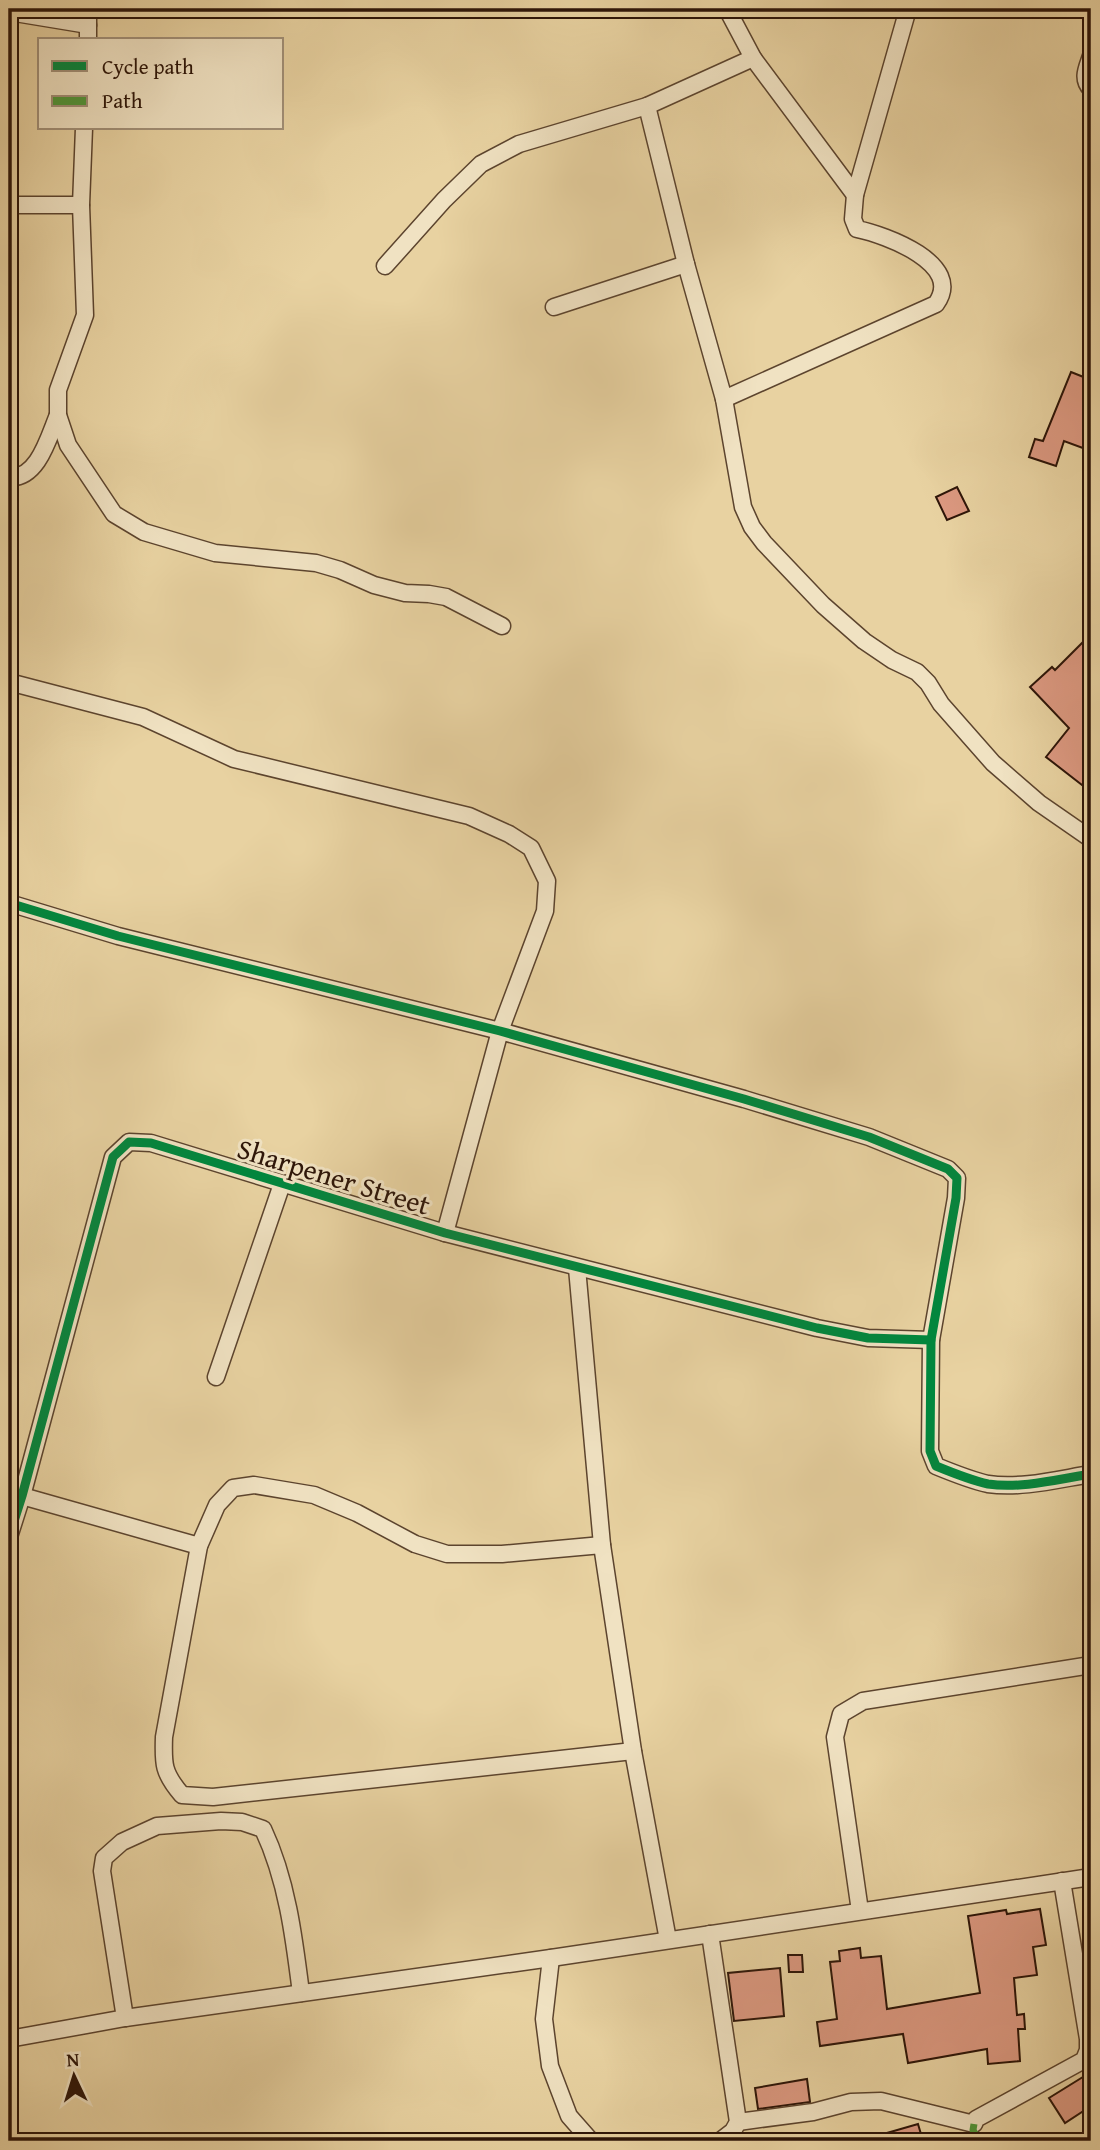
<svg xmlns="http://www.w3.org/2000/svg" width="1100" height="2150" font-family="'Gentium Book Plus',serif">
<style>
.building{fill:#dc9981;stroke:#2d1508;stroke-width:2}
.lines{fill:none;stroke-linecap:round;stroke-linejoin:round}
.minor-casing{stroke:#5c442e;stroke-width:19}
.minor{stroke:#f0e2c2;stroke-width:16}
.quiet{stroke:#4f983a;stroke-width:7;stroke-dasharray:14 7;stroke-linecap:butt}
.cycleway-casing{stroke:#f0e2c2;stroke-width:13}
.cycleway{stroke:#00873e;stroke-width:9}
.labels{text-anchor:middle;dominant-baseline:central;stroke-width:6;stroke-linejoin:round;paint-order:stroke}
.street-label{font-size:28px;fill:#2d1508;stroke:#f0e2c2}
</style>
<rect width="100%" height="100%" fill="#e8d2a1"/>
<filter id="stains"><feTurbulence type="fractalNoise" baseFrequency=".00286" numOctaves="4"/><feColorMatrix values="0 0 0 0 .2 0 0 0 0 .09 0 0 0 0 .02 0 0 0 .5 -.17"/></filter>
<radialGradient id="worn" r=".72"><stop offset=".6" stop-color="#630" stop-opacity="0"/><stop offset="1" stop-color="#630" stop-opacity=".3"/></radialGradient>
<!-- building -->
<g class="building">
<polygon points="1071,372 1091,380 1091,406 1084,425 1091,426 1091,451 1064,441 1056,466 1029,457 1035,439 1043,441"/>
<polygon points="957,487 969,511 947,520 936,497"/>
<polygon points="1091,634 1091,792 1046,757 1069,728 1030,687 1052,667 1055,670"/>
<polygon points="1040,1909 1046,1945 1033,1947 1037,1975 1014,1978 1017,2015 1024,2014 1025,2029 1018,2029 1020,2061 988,2064 987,2049 908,2063 903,2034 820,2046 817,2022 837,2019 830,1962 840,1961 839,1951 860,1948 861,1958 881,1956 887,2009 980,1993 968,1916 1006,1910 1007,1914"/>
<polygon points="788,1955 802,1955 803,1972 789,1972"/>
<polygon points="780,1968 784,2016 734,2021 728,1973"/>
<polygon points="1091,2072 1091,2106 1065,2123 1049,2098"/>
<polygon points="807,2079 810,2102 758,2109 755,2088"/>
<polygon points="918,2124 923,2141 874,2141 873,2137"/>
</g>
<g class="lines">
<!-- minor casing -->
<g class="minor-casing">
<g id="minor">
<polyline points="727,9 753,58 855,195"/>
<polyline points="9,12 88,25"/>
<polyline points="88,40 88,9"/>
<path d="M1091,56c-4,12 -10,23 0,33"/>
<polyline points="647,106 686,264 724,399 743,507 752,527 764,543 823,605 864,641 892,660 917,672 928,683 941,704 993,763 1039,803 1091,839"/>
<polyline points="84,128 81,205 85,315 58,390 58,415 68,445 114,514 144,532 215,553 316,563 340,570 374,585 405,593 429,594 446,597 502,626"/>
<polyline points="9,205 81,205"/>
<polyline points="385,266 444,200 481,164 519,144 647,106 753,58"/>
<polyline points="554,307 686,264"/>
<path d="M724,399l212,-95c29,-40 -50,-69 -79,-75l-4,-10 2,-24 53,-186"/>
<path d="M9,477c29,3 40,-41 49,-62"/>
<polyline points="9,682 143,717 234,759 469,816 509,834 531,848 547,881 545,911 500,1031 445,1233"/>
<path d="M9,903l109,33 382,95 244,68 125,38 79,32 9,9 -1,20 -25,142 -1,111 6,15c17,7 34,14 52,18 33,5 71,-5 103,-10"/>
<polyline points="577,1268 602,1545 633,1751 668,1940"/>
<polyline points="216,1377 282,1184"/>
<polyline points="22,1496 199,1546"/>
<polyline points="9,1537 22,1496 113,1157 129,1142 151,1143 445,1233 817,1328 868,1338 931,1340"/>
<path d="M602,1545l-100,9h-55l-32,-10 -58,-31 -43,-18 -60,-10 -21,3 -16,17 -18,41 -35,191c-1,27 -1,36 18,58l31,2 420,-46"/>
<polyline points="860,1911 835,1737 841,1714 863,1701 1091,1665"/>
<polyline points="710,1934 738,2122 733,2131 720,2141"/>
<polyline points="551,1958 544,2019 550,2066 569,2116 591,2141"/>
<path d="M125,2018l-23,-147 2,-13 18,-16 35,-16 64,-5 21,1 21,7c24,51 31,108 38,164"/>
<polyline points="9,2039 125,2018 551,1958 1091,1877"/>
<polyline points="738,2122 813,2112 851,2102 881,2101 974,2124 976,2119 1084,2060 1088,2050 1088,2039 1062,1881"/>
</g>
</g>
<!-- minor -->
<use href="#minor" class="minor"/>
<!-- quiet -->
<polyline class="quiet" points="974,2124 973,2130 979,2141"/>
<!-- cycleway casing -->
<g class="cycleway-casing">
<g id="cycleway">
<path d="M9,903l109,33 382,95 244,68 125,38 79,32 9,9 -1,20 -25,142 -1,111 6,15c17,7 34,14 52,18 33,5 71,-5 103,-10"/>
<polyline points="9,1537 22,1496 113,1157 129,1142 151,1143 445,1233 817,1328 868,1338 931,1340"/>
</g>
</g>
<!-- cycleway -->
<use href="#cycleway" class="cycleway"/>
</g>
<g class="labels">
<!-- street labels -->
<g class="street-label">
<text transform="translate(334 1176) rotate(17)">Sharpener Street</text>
</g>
</g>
<!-- margin -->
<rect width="1100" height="2150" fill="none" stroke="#e8d2a1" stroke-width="35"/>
<rect x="10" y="10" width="1079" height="2129" fill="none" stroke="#2d1508" stroke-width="3.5"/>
<rect x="18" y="18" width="1065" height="2115" fill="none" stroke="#2d1508" stroke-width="2"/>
<!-- legend -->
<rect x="38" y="38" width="245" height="91" fill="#f0e2c2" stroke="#a29078" stroke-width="2"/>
<rect x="52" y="61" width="35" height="10" fill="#00873e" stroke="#a29078" stroke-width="2"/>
<text x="102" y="74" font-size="21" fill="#2d1508">Cycle path</text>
<rect x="52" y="96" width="35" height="10" fill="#4f983a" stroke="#a29078" stroke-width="2"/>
<text x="102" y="108" font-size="21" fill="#2d1508">Path</text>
<!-- north arrow -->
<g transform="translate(74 2076) rotate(356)" stroke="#f0e2c2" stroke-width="5" paint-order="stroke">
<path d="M0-5L12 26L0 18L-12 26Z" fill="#2d1508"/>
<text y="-10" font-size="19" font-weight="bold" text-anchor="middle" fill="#2d1508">N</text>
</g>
<rect width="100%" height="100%" filter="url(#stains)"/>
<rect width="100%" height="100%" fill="url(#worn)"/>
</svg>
